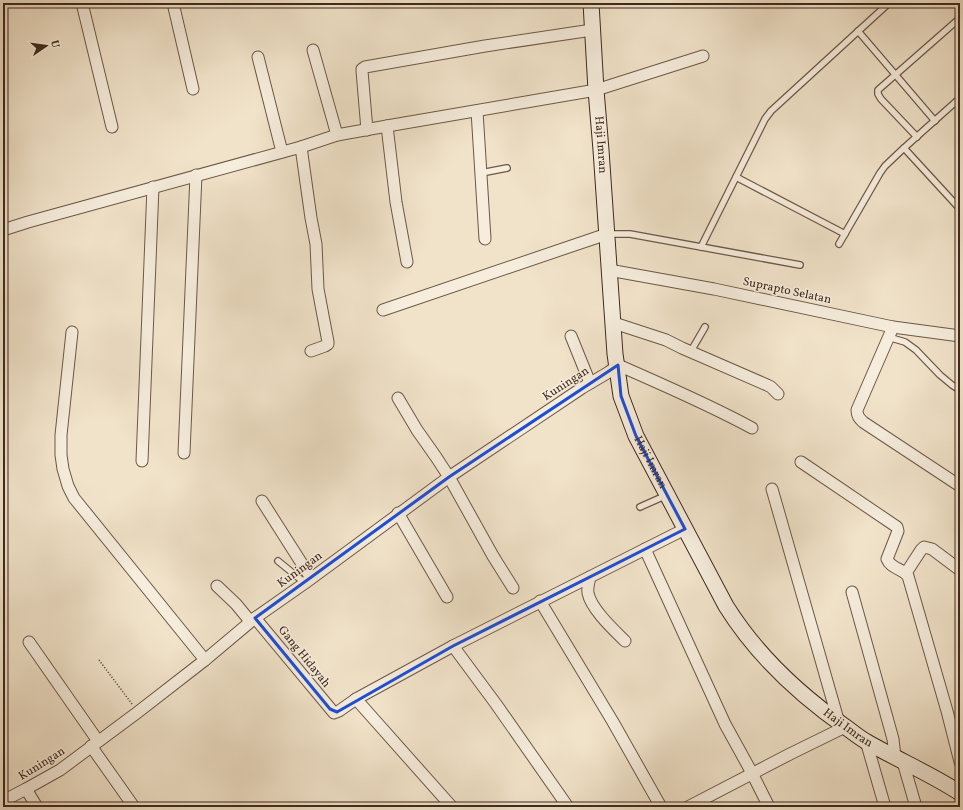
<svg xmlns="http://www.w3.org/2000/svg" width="963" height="810" font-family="Vollkorn,serif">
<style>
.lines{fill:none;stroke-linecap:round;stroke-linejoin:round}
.lane-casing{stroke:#6c5848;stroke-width:8}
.street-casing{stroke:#6c5848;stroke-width:13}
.secondary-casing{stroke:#40291c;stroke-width:17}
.path{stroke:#40291c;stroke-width:1.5;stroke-dasharray:1 2;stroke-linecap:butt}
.lane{stroke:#f6eddd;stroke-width:5.5}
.street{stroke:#f6eddd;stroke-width:11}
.secondary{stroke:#f6eddd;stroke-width:15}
.marked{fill:none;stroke:#1d4ed8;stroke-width:3;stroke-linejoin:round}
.labels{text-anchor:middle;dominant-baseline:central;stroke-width:3;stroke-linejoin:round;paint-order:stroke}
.street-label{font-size:12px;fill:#40291c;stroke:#f6eddd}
</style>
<rect width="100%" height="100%" fill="#f1e3ca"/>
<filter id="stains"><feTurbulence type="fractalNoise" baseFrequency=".005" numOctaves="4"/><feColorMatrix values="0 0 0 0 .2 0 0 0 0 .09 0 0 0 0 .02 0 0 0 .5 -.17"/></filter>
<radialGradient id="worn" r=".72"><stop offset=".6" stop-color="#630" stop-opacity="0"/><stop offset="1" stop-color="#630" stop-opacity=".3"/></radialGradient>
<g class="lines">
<!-- lane casing -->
<g class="lane-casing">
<g id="lane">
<polyline points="858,31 935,121"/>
<polyline points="917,137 881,99 878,94 878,90 960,18"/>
<polyline points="904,148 960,209"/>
<polyline points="481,173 507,168"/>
<polyline points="736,177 845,234"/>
<polyline points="608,234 630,234 800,265"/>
<polyline points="839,244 880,173 885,166 904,148 960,98"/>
<polyline points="701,247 765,119 771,111 889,3"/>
<polyline points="888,337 905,342 916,350 940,375 952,385 960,390"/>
<polyline points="691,351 705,327"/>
<polyline points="640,507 667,495"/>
<polyline points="278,561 305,583"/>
</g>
</g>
<!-- street casing -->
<g class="street-casing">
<g id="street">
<polyline points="82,3 112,127"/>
<polyline points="173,3 193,89"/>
<polyline points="313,50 337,135"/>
<polyline points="258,57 282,152"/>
<polyline points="477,111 485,239"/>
<polyline points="387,126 396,202 407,262"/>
<polyline points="367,130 362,71 362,69 365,67 485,46 592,30"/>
<polyline points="301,147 311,218 316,244 318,289 328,342 328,344 325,346 311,351"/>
<polyline points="3,230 28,222 301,147 337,135 387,126 596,90 703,56"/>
<polyline points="609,270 714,289 893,327 960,336"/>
<polyline points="383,310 607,234"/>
<polyline points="614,323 666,340 682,348 767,385 771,387 778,394"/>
<path d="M893,327l-36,83c0,6 2,8 6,12l97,64"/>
<polyline points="72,332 61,435 61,455 63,469 68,486 74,498 205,660"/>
<polyline points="571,336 590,383"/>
<polyline points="398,398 417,430 436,457 449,477 493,556 513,588"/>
<polyline points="184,453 196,175"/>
<polyline points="142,461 153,187"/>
<path d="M801,462l96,65 1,4 -11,28c4,10 15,9 21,17l39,135 13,51"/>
<polyline points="772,489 839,723"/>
<polyline points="262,501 311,578"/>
<polyline points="398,513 447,597"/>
<polyline points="645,549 725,724 752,773 769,807"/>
<polyline points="906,573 921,550 924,547 932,549 960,570"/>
<path d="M590,577c-1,5 -3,11 -2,16 3,16 26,37 37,48"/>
<polyline points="217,586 236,604 250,621"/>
<polyline points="852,592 893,739 895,757"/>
<polyline points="540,601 613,722 661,807"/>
<polyline points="255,618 334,713 339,711 356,699 452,807"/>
<polyline points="29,642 98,741"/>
<polyline points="453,646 496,704 568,807"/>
<polyline points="356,699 453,646 685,529"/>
<polyline points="866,741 885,807"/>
<polyline points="91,746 115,780 134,807"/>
<polyline points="903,762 916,807"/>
<polyline points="26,789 37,807"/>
<path d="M3,801l23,-12 34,-19 78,-58 67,-52 50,-42 50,-35 144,-106 133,-89 27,-16 9,-7c45,20 90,39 134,63"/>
<polyline points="688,807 790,754 845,727"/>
</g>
</g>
<!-- secondary casing -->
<g class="secondary-casing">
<g id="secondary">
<path id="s1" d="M591,3l5,87 5,60 14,204 6,42 15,40 90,170c30,48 75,90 121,122 7,5 13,10 20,14 31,18 64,32 93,51"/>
</g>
</g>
<!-- path -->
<polyline class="path" points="99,660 132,704"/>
<!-- lane -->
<use href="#lane" class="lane"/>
<!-- street -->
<use href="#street" class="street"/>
<!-- secondary -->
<use href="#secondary" class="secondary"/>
</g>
<!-- marked area -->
<path class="marked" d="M618,365l3,31 15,40 49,93 -232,117 -116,66 -7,-3 -75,-91 194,-141z"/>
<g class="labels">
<!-- street labels -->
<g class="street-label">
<text stroke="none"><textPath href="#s1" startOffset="142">Haji Imran</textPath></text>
<text transform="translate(787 291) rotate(12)">Suprapto Selatan</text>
<text transform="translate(566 384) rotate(-33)">Kuningan</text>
<text stroke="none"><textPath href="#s1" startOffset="467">Haji Imran</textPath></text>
<text transform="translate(300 570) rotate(-36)">Kuningan</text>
<text transform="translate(304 657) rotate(51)">Gang Hidayah</text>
<text stroke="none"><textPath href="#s1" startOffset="803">Haji Imran</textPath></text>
<text transform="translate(42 764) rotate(-32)">Kuningan</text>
</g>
</g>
<!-- margin -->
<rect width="963" height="810" fill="none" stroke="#f1e3ca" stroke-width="16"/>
<rect x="4" y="4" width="955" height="802" fill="none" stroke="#40291c" stroke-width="2"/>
<rect x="8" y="8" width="947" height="794" fill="none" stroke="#40291c"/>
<!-- north arrow -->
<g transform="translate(46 46) rotate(77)" stroke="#f6eddd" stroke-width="3" paint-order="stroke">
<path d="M0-3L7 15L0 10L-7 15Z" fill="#40291c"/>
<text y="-6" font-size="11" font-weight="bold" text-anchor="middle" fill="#40291c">U</text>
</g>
<rect width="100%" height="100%" filter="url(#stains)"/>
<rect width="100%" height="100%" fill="url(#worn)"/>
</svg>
